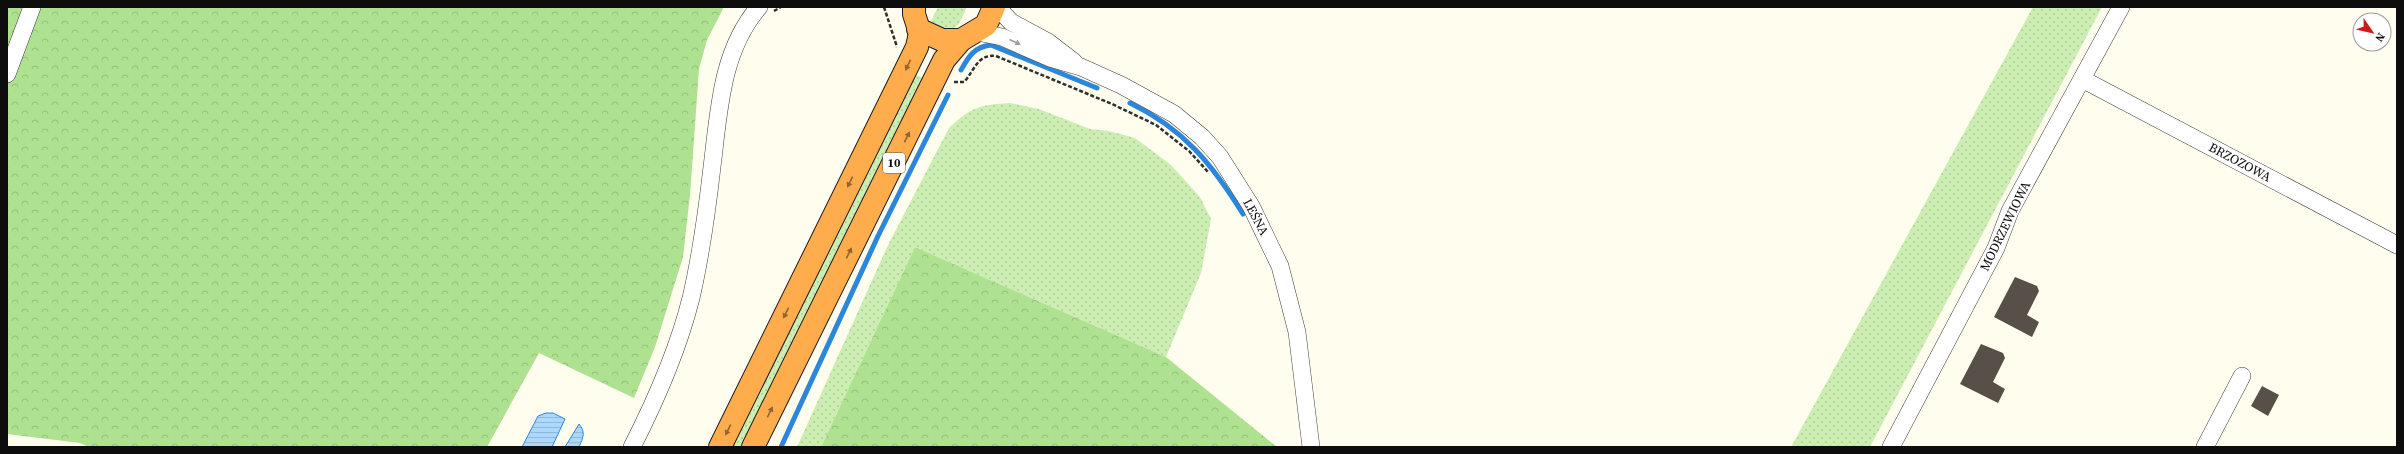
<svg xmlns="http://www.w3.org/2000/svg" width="2404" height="454" font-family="'Source Serif 4',serif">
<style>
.grass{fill:url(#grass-dots)}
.forest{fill:url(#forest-crowns)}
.water{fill:url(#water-rules);stroke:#2a87dc}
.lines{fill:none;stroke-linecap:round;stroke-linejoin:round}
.stream{stroke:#2a87dc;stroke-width:5}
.building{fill:#574f48}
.minor-casing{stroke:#404040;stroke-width:18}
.highway-casing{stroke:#1e1e1e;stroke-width:24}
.path{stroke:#2f2f2f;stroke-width:2.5;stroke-dasharray:4 2;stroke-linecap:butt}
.minor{stroke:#fff;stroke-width:17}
.highway{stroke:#ffac4c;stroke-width:22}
.oneway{fill:#9e9e9e}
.oneway2{fill:#926430}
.labels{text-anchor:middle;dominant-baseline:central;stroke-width:4;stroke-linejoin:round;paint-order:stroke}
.shield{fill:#fff;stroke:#565656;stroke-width:1}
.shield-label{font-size:12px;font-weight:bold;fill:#0d0d0d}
.street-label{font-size:13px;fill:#0d0d0d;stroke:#fff}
</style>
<defs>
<pattern id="grass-dots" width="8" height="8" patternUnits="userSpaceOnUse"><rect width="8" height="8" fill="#cdeeb3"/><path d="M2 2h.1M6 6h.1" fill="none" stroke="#afcb99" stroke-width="1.8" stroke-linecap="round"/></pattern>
<pattern id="forest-crowns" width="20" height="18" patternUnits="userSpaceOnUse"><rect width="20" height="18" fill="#aee190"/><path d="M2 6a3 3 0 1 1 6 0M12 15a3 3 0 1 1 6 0" fill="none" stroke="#94c07b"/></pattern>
<pattern id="water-rules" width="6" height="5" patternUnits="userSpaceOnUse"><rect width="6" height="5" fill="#acd8fd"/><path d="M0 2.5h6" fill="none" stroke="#93b8d8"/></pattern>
</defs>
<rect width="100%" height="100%" fill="#fffdee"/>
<!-- grass -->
<g class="grass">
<polygon points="938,7 967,7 959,24 947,33 931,21"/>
<polygon points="2033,7 2102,7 1870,447 1791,447"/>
<polygon points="914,74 923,78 903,120 742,447 730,447"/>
<path d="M1010,103l29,6 51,20 19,2 26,7 36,27 29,32 11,22 -10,54 -35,84 -251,-110 -94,200h-24l91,-202 61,-117c23,-21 29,-23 61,-25z"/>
</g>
<!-- forest -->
<g class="forest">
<polygon points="7,7 724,7 707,40 699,69 690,195 683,257 655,347 634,398 539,353 487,447 89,447 80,443 7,434"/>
<polygon points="915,247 1166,357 1277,447 821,447"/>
</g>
<!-- water -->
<g class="water">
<polygon points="546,413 553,413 565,419 552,447 522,447 538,416"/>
<path d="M579,424c7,8 4,14 0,23h-14z"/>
</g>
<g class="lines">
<!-- stream -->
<g class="stream">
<path d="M961,70c8,-14 13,-23 30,-25l106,43"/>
<path d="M1130,103c54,26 82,61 113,111"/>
<polyline points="781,447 878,236 948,95"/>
</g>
</g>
<!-- building -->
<g class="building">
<polygon points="2015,277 2037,286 2039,291 2027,315 2039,322 2032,337 1994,317"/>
<polygon points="1981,344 2003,353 2005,358 1993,382 2005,389 1998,403 1960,384"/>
<polygon points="2262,386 2279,395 2268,416 2251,406"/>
</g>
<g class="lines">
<!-- minor casing -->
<g class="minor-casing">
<g id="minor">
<polyline points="997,7 1011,22 1048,42 1074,62"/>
<polyline points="977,32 1002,37 1050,58 1081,67 1121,85 1174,114 1202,137 1220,157 1251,206 1280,266 1297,332 1311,447"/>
<polyline points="7,74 32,7"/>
<polyline points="2082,79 2397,245"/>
<path d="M632,447c24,-47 46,-97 59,-149 10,-43 16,-87 21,-131 7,-56 9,-116 47,-160"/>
<polyline points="1891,447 1996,248 2010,211 2121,7"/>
<polyline points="2205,447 2242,376"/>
</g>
</g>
<!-- highway casing -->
<g class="highway-casing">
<g id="highway">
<polyline points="918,29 942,40 961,40"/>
<polyline points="720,447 917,47 920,33 914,14 914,7"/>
<polyline points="753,447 944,60 961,40 986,25 994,7"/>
</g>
</g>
<!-- path -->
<g class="path">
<polyline points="884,7 897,47"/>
<polyline points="774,11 781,7"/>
<path d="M954,82h10c11,-12 13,-28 32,-26l116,48 44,21 33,26 20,22"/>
</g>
<!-- minor -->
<use href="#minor" class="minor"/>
<!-- highway -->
<use href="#highway" class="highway"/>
</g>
<!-- one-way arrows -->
<defs><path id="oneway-solid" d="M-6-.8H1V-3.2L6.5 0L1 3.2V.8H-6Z"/></defs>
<use class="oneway" href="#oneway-solid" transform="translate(1015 42) rotate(25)"/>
<g class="oneway2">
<use href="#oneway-solid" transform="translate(908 65) rotate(115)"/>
<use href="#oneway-solid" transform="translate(907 137) rotate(-64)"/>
<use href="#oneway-solid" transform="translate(850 182) rotate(116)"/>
<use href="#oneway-solid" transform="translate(849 253) rotate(-64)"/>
<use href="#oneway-solid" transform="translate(786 313) rotate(116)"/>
<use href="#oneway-solid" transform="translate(770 412) rotate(-64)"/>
<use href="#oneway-solid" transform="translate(728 430) rotate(116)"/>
</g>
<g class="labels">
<!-- shield labels -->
<rect class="shield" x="883" y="153" width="22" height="20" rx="3"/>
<g class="shield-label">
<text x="894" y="163">10</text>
</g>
<!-- street labels -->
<g class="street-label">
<text transform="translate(2240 162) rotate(28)">BRZOZOWA</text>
<text transform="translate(1256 217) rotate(62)">LEŚNA</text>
<text transform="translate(2005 226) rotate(-64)">MODRZEWIOWA</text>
</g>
</g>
<!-- border -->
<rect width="2404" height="454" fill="none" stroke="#0d0d0d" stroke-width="16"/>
<!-- north arrow -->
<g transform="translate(2372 32) rotate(124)"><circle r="19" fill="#ffffff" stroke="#9e9e9e"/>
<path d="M0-3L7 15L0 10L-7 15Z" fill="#cd1c16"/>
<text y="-6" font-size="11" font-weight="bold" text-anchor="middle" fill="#0d0d0d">N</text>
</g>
</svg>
